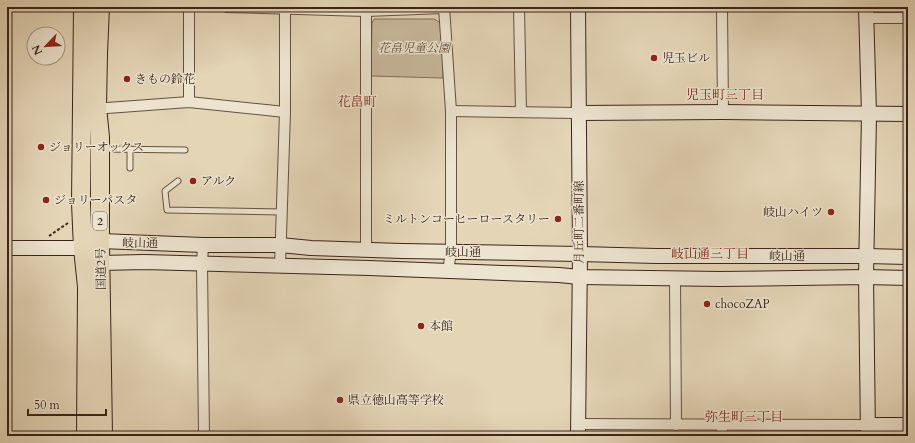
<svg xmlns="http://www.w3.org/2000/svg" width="915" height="443" font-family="Cardo,'Noto Serif JP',serif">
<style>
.green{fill:#c7b79c;stroke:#806e5b}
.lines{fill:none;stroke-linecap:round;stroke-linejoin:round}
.lane-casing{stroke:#645041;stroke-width:7}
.street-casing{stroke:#645041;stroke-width:12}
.secondary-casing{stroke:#3a241a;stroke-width:16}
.highway-casing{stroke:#3a241a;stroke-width:20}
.path{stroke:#3a241a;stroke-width:2;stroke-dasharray:3 2;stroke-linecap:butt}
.lane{stroke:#ede4d0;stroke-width:5}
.street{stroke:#ede4d0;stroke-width:10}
.secondary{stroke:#ede4d0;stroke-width:14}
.highway{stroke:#e4d5b7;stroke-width:18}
.poi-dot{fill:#8f2418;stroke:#ede4d0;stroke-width:1.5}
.labels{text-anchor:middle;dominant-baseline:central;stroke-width:3;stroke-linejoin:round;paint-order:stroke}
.shield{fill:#ede4d0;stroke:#705e51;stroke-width:1}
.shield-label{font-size:11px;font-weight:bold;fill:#3a241a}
.park-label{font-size:12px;font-style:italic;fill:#5d493a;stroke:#ede4d0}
.poi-label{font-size:12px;fill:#3a241a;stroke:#ede4d0;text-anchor:start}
.street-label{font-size:12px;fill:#3a241a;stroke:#ede4d0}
.neighbourhood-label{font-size:13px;fill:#7a1f14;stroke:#ede4d0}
</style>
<rect width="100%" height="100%" fill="#e4d5b7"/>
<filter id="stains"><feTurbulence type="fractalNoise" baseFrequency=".005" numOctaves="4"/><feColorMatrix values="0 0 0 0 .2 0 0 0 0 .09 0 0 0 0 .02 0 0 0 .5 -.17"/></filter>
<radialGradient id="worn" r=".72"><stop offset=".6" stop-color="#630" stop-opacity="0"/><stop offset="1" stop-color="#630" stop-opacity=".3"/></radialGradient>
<!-- green -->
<polygon class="green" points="374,19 434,19 441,23 443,29 443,78 371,76 372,23"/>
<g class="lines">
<!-- lane casing -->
<g class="lane-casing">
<g id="lane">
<polyline points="103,149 185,150"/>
<polyline points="130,168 130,149"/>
<polyline points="178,181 165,191 167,210 281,212"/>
</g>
</g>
<!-- street casing -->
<g class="street-casing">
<g id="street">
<polyline points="189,7 189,102"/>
<polyline points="226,7 366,11 444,8"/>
<polyline points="444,7 451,111 451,252 448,271"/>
<polyline points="519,7 521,112"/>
<polyline points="722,7 723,112"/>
<polyline points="866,18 908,18"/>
<polyline points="97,107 107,108 189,102 285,112"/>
<polyline points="451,111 578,113"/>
<polyline points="203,245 202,264 204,436"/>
<polyline points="366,250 366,11"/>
<polyline points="280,266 285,112 285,7"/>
<polyline points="675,278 676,425"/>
<polyline points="578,424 868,425"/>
<polyline points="722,436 722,424"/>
</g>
</g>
<!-- secondary casing -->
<g class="secondary-casing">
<g id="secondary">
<polyline points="578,7 580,254 578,436"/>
<polyline points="866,7 869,114 866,277 868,436"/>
<polyline points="578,113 723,112 908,114"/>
<polyline points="7,248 83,248 100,241 203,245 280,245 311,248 402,251 580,254 656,256 866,256 908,257"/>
<polyline points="93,256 101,263 144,262 369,268 559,275 579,277 720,279 866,277 908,278"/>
<polyline points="868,425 908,425"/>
</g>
</g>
<!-- highway casing -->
<g class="highway-casing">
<g id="highway">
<polyline points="83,7 81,203 83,248 87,287 86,436"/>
<polyline points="100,7 98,53 97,107 100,137 100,241 103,436"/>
</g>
</g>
<!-- path -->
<polyline class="path" points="49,236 68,223"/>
<!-- lane -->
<use href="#lane" class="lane"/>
<!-- street -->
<use href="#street" class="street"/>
<!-- secondary -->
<use href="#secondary" class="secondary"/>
<!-- highway -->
<use href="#highway" class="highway"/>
</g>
<!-- markers -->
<g class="poi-dot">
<circle cx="654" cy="58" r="4"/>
<circle cx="127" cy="79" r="4"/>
<circle cx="41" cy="147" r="4"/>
<circle cx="193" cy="181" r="4"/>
<circle cx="46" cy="200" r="4"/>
<circle cx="831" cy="212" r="4"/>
<circle cx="558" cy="219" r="4"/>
<circle cx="707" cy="304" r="4"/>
<circle cx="421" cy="326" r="4"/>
<circle cx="340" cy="400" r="4"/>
</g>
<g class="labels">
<!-- shield labels -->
<rect class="shield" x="93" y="212" width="14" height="18" rx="3"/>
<g class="shield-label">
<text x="100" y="221">2</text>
</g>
<!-- park labels -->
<g class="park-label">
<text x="414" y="48">花畠児童公園</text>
</g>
<!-- poi labels -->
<g class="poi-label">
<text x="662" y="58">児玉ビル</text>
<text x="135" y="79">きもの鈴花</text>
<text x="49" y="147">ジョリーオックス</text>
<text x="201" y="181">アルク</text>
<text x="54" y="200">ジョリーパスタ</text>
<text x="823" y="212" text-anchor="end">岐山ハイツ</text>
<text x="550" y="219" text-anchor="end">ミルトンコーヒーロースタリー</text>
<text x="715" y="304">chocoZAP</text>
<text x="429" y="326">本館</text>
<text x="348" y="400">県立徳山高等学校</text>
</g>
<!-- street labels -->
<g class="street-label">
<text transform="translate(579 222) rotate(-90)">月丘町二番町線</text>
<text transform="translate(140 243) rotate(1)">岐山通</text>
<text x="463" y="252">岐山通</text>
<text x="787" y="256">岐山通</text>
<text transform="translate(101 269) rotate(-91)">国道2号</text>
</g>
<!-- neighbourhood labels -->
<g class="neighbourhood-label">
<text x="725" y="95">児玉町三丁目</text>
<text x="357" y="102">花畠町</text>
<text x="710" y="254">岐山通三丁目</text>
<text x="744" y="417">弥生町三丁目</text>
</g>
</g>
<!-- margin -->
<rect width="915" height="443" fill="none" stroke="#e4d5b7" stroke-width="24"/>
<rect x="8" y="8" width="899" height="427" fill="none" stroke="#3a241a" stroke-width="2"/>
<rect x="12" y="12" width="891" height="419" fill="none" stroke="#3a241a"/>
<!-- north arrow -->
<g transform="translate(46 46) rotate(245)"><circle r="19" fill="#ede4d0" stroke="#a59787"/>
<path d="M0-3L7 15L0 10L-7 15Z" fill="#8f2418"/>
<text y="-6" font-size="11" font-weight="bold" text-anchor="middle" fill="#3a241a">N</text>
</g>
<!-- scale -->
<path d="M28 409v6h78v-6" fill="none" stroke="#3a241a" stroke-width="2"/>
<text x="34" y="409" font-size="12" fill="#3a241a" stroke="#ede4d0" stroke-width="3" paint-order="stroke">50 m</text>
<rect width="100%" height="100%" filter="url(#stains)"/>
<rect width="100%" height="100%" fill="url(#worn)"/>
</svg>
